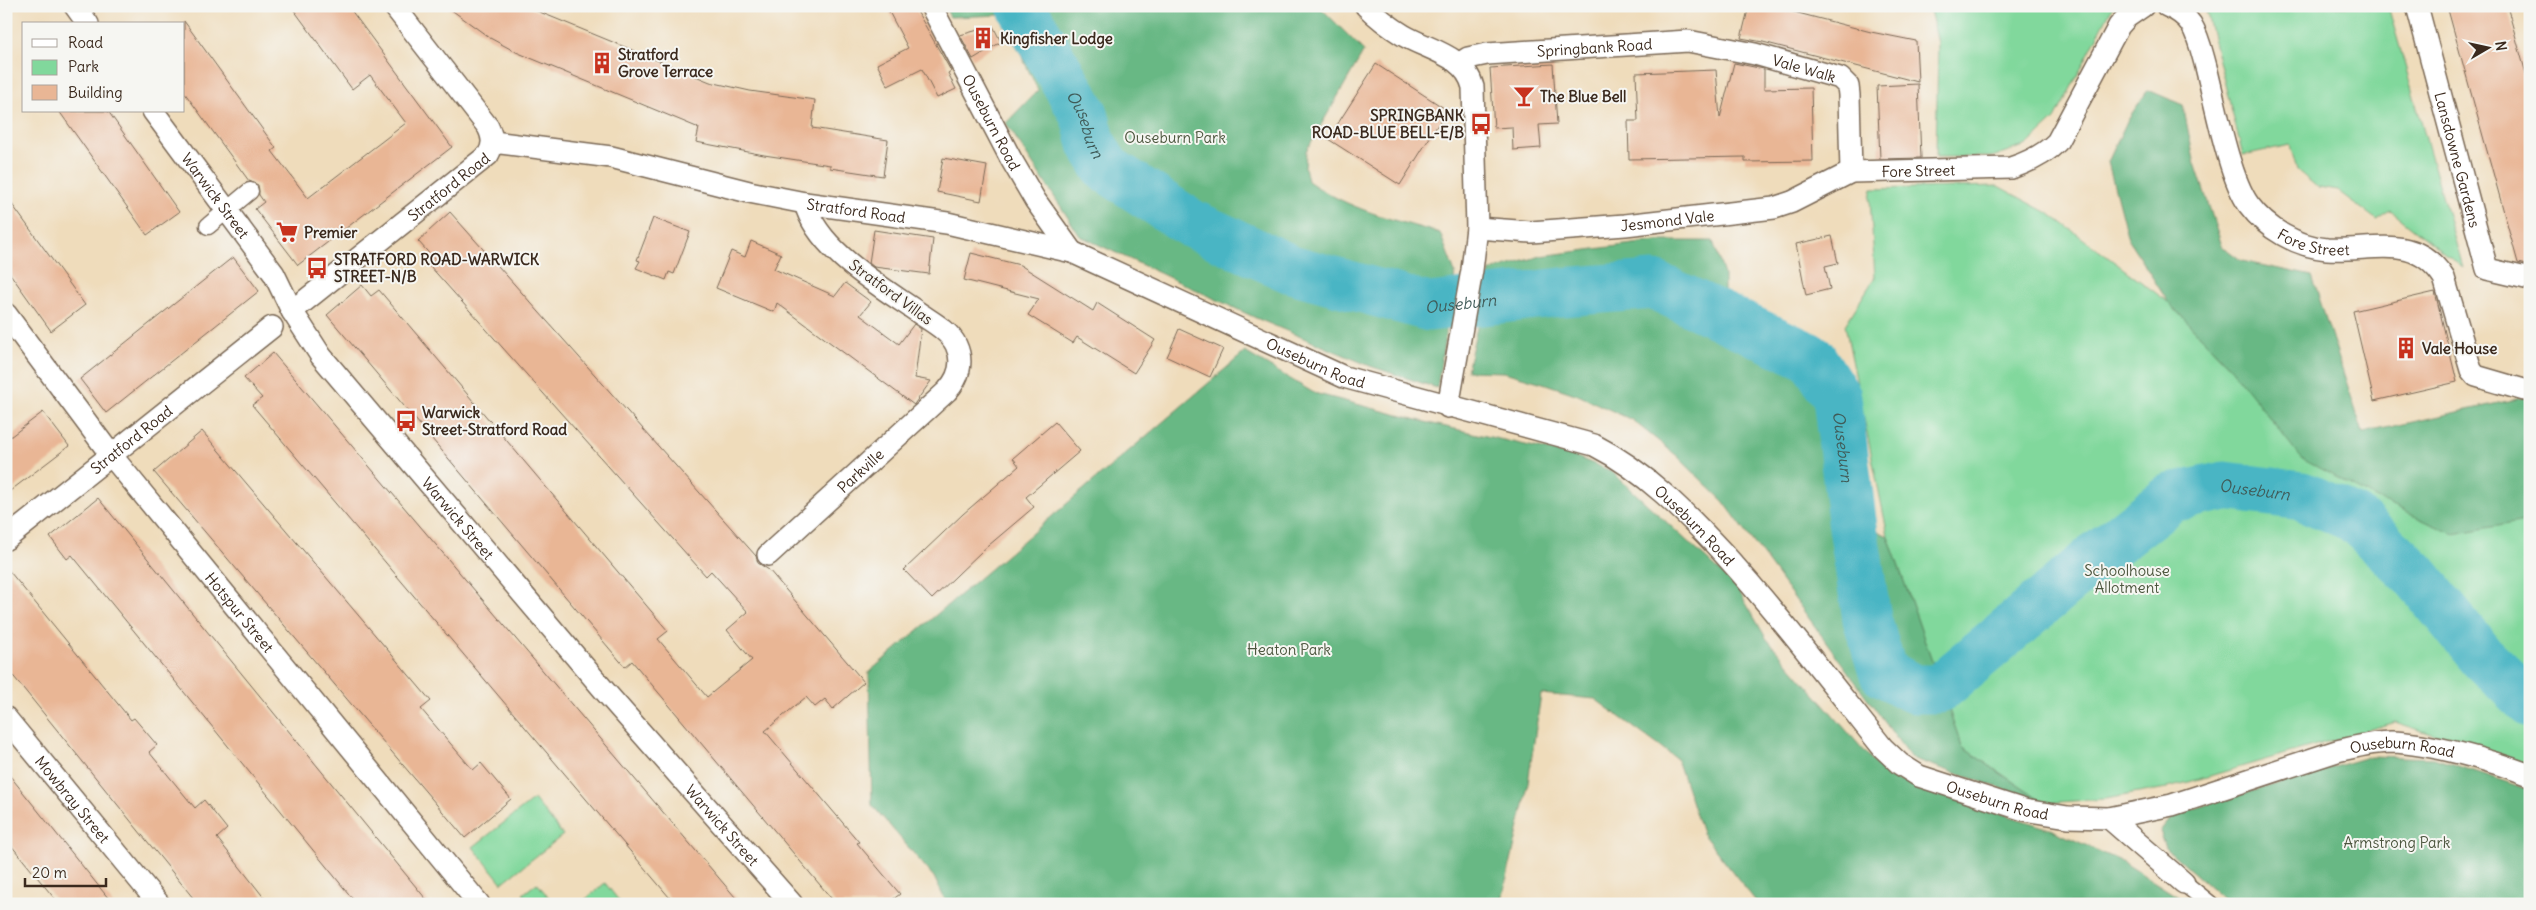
<svg xmlns="http://www.w3.org/2000/svg" width="2536" height="910" font-family="Delius,sans-serif">
<style>
.green{fill:#81d89c;stroke:#5e815d}
.forest{fill:#68b884;stroke:#527151}
.lines{fill:none;stroke-linecap:round;stroke-linejoin:round}
.river{stroke:#48b5c4;stroke-width:49}
.building{fill:#e9b695}
.pedestrian-casing{stroke:#7a6855;stroke-width:19}
.minor-casing{stroke:#7a6855;stroke-width:24}
.pedestrian{stroke:#fff;stroke-width:16}
.minor{stroke:#fff;stroke-width:21}
.labels{text-anchor:middle;dominant-baseline:central;stroke-width:4;stroke-linejoin:round;paint-order:stroke}
.poi-label{font-size:15px;font-weight:bold;fill:#3b2a1e;stroke:#f6f6f2;text-anchor:start}
.street-label{font-size:15px;fill:#3b2a1e;stroke:#f6f6f2}
.park-label{font-size:15px;fill:#4c563e;stroke:#f6f6f2}
.water-label{font-size:16px;font-style:italic;fill:#405b58;stroke:#f6f6f2}
</style>
<rect width="100%" height="100%" fill="#f6f6f2"/>
<filter id="ink" filterUnits="userSpaceOnUse"><feTurbulence type="fractalNoise" baseFrequency=".02" numOctaves="2"/><feDisplacementMap in="SourceGraphic" scale="10" xChannelSelector="R" yChannelSelector="G"/><feConvolveMatrix kernelMatrix="1 2 1 2 8 2 1 2 1" color-interpolation-filters="sRGB"/></filter>
<filter id="wash" filterUnits="userSpaceOnUse"><feTurbulence type="fractalNoise" baseFrequency=".0096" numOctaves="4" result="noise"/><feDisplacementMap in="SourceGraphic" scale="20" xChannelSelector="R" yChannelSelector="G"/><feGaussianBlur stdDeviation="1.12" result="paint"/><feColorMatrix in="noise" values="0 0 0 0 0 0 0 0 0 0 0 0 0 0 0 0 0 1.4 0 .05"/><feComposite in="paint" operator="in"/></filter>
<g filter="url(#wash)">
<rect width="100%" height="100%" fill="#efdcbb"/>
<!-- green -->
<g class="green">
<polygon points="1929,6 2113,6 2055,119 2027,145 1992,157 1936,157 1938,43"/>
<polygon points="2205,6 2388,6 2463,268 2391,211 2377,220 2338,191 2318,188 2297,170 2290,145 2243,155"/>
<polygon points="1998,186 2050,214 2168,302 2228,365 2520,520 2530,520 2530,766 2395,722 2172,787 2105,799 2044,803 1962,747 1888,536 1845,325 1875,277 1870,198 1872,189"/>
<polygon points="534,799 563,835 502,883 473,847"/>
<polygon points="537,883 554,904 531,904 523,894"/>
<polygon points="605,883 620,902 617,904 580,904"/>
</g>
<!-- forest -->
<g class="forest">
<path d="M944,6h375l45,45 -58,100 -1,16 3,14c40,28 85,39 132,52l15,40 -18,115 -67,-22 -114,-48 -176,-82 -74,-113 32,-33 -36,-75 -52,2z"/>
<polygon points="2148,90 2183,105 2194,160 2222,246 2242,261 2312,276 2363,433 2530,396 2530,520 2453,534 2375,498 2302,459 2228,365 2168,302 2128,239 2108,162 2128,119"/>
<polygon points="1656,241 1713,241 1724,275 1724,339 1781,358 1821,399 1841,513 1888,536 1962,747 2044,803 1911,758 1724,502 1676,455 1632,420 1578,395 1543,383 1504,372 1467,371 1490,271 1541,256"/>
<polygon points="1245,352 1314,393 1433,424 1574,456 1611,471 1736,586 1766,638 1887,777 2050,829 2123,862 2189,904 1758,904 1702,833 1677,759 1595,699 1541,694 1526,796 1501,904 947,904 934,877 872,805 869,672"/>
<polygon points="2371,756 2434,758 2530,790 2530,904 2229,904 2166,848 2160,831 2168,821 2182,812"/>
</g>
<g class="lines">
<!-- river -->
<path class="river" id="s1" d="M1021,6l63,108 8,30 14,24 86,56 99,45 138,38 133,-15 92,-7 158,73 25,39 15,123 15,99 16,53 31,17h25l160,-135 72,-56 54,-12 77,10 52,22 60,56 69,84 47,45"/>
</g>
<g id="blocks">
<!-- building -->
<g class="building">
<polygon points="291,6 348,6 452,147 298,265 255,209 264,202 259,195 258,185 249,181 184,92 184,21 276,148 272,151 308,198 406,123 370,75 352,89"/>
<polygon points="446,6 525,6 710,82 750,91 815,100 812,128 888,140 883,176 830,168 830,165 764,155 696,142 699,128 516,52 490,38"/>
<polygon points="886,6 914,6 951,71 948,73 956,89 937,98 922,69 888,86 877,64 908,48"/>
<polygon points="1749,6 1771,6 1871,32 1916,41 1918,82 1763,42 1741,38"/>
<polygon points="2447,6 2507,6 2530,88 2530,266 2518,263"/>
<polygon points="993,26 1001,42 973,59 960,35"/>
<polygon points="1734,63 1764,69 1764,89 1811,88 1813,161 1745,162 1745,157 1629,159 1628,121 1638,121 1636,73 1716,70 1720,118"/>
<polygon points="1376,64 1447,110 1400,185 1328,139"/>
<polygon points="1553,64 1557,124 1539,125 1541,148 1513,150 1512,127 1494,128 1490,68"/>
<polygon points="1918,84 1921,158 1880,159 1877,86"/>
<polygon points="59,111 108,111 179,212 147,235"/>
<polygon points="943,158 987,166 981,201 937,192"/>
<polygon points="6,196 85,305 51,331 6,268"/>
<polygon points="450,212 756,556 758,563 769,570 864,682 833,709 825,699 815,707 806,697 765,731 859,842 857,843 900,894 887,904 836,904 632,661 625,667 327,315 362,285 371,296 379,290 668,631 658,639 707,697 752,660 727,630 748,612 711,571 706,576 429,265 435,260 418,241"/>
<polygon points="653,218 690,232 674,274 669,272 666,280 636,268 640,261 637,260"/>
<polygon points="874,230 933,239 929,274 874,267 869,263"/>
<polygon points="1832,236 1838,263 1825,266 1830,289 1806,295 1796,244"/>
<polygon points="751,241 781,254 774,269 835,296 845,283 871,302 860,315 899,344 914,324 921,329 915,378 931,381 915,403 914,405 777,303 774,312 716,288 731,251 745,257"/>
<polygon points="971,253 1020,265 1093,311 1097,303 1155,340 1134,373 1077,337 1073,343 1028,315 1039,299 964,280"/>
<polygon points="233,257 259,291 106,413 80,379"/>
<polygon points="2435,292 2457,382 2374,401 2353,311"/>
<polygon points="1179,329 1223,349 1210,377 1167,357"/>
<polygon points="273,353 741,904 675,904 252,405 262,398 244,378"/>
<polygon points="43,412 69,446 6,494 6,440"/>
<polygon points="1055,422 1080,451 1026,497 1034,507 982,551 932,599 904,570 963,514 1019,466 1013,458"/>
<polygon points="202,431 431,701 421,709 473,770 481,763 511,799 465,838 154,472"/>
<polygon points="98,498 430,904 357,904 72,555 67,559 50,537"/>
<polygon points="6,567 131,720 134,718 157,745 149,752 195,808 204,800 227,829 217,838 269,904 198,904 6,667"/>
<polygon points="6,771 113,904 59,904 6,839"/>
</g>
</g>
</g>
<g filter="url(#ink)">
<use href="#blocks" fill-opacity="0" stroke="#7a6855" stroke-width="1"/>
<g class="lines">
<!-- pedestrian casing -->
<g class="pedestrian-casing">
<g id="pedestrian">
<polyline points="208,226 250,191"/>
<polyline points="2184,883 2210,904"/>
</g>
</g>
<!-- minor casing -->
<g class="minor-casing">
<g id="minor">
<polyline points="75,6 88,24"/>
<path id="s2" d="M931,6l80,153 24,41 37,52"/>
<path d="M1366,6c11,11 24,21 37,29 25,15 62,20 70,52l4,141 -5,42 -24,137"/>
<path id="s3" d="M2167,6c10,4 18,9 24,18 8,13 11,29 15,43 9,35 23,111 43,138 18,24 47,41 78,44 45,3 88,-17 117,29l27,92 5,6 48,14"/>
<path id="s4" d="M2417,6l70,263 43,10"/>
<path id="s5" d="M1459,64l9,-6 19,-4 201,-13 67,13 85,24 8,8 1,9 2,77"/>
<path id="s6" d="M153,111l121,163 18,37 29,45 288,340 183,208"/>
<path id="s7" d="M493,142l118,15 138,35 56,11 142,20 125,29 272,125 250,68c51,26 92,68 130,109 56,62 107,129 159,194l17,16 19,12 105,34 44,7 41,1 63,-13 165,-54c18,-4 35,-9 54,-9 39,1 102,19 139,33"/>
<path id="s8" d="M1477,228l54,4 94,-7 149,-17 18,-6 59,-30 160,-4c18,-6 33,-13 46,-26l62,-116 8,-9 16,-11"/>
<path id="s9" d="M292,311l196,-156c6,-10 5,-18 0,-28l-94,-121"/>
<path id="s10" d="M6,314l105,141 368,449"/>
<path id="s11" d="M6,539l266,-212"/>
<path id="s12" d="M768,555l179,-164c12,-13 17,-29 9,-46 -6,-13 -22,-22 -34,-30 -38,-27 -105,-64 -117,-112"/>
<path id="s13" d="M6,718l153,186"/>
<polyline points="2109,818 2184,883"/>
</g>
</g>
<!-- pedestrian -->
<use href="#pedestrian" class="pedestrian"/>
<!-- minor -->
<use href="#minor" class="minor"/>
</g>
</g>
<!-- icons -->
<defs>
<g id="building-bare" transform="scale(1.725)"><path d="M-4-6H4V6H1V3H-1V6H-4ZM-2.5-4.3h1.7v1.8h-1.7ZM.8-4.3h1.7v1.8H.8ZM-2.5-1h1.7V.8h-1.7ZM.8-1h1.7V.8H.8Z" fill="#c8321e" stroke="#f6f6f2" stroke-width="2.5" paint-order="stroke"/></g>
<g id="bar-bare" transform="scale(1.725)"><path d="M-6-5H6L.8 .8V4.5H3.5V6h-7V4.5H-.8V.8Z" fill="#c8321e" stroke="#f6f6f2" stroke-width="2.5" paint-order="stroke"/></g>
<g id="bus-bare" transform="scale(1.725)"><path d="M-5-6H5V4H4V6H2V4H-2V6H-4V4H-5ZM-3.5-4V0h7V-4ZM-3.5 1.2v1.5H-2V1.2ZM2 1.2v1.5H3.5V1.2Z" fill="#c8321e" stroke="#f6f6f2" stroke-width="2.5" paint-order="stroke"/></g>
<g id="supermarket-bare" transform="scale(1.725)"><path d="M-6-5.5h2.5l.6 2H6L4.5 2H-2.5L-4.4-4H-6ZM-1.5 3.2a1.3 1.3 0 1 0 .1 0ZM3 3.2a1.3 1.3 0 1 0 .1 0Z" fill="#c8321e" stroke="#f6f6f2" stroke-width="2.5" paint-order="stroke"/></g>
</defs>
<g fill-rule="evenodd">
<use href="#building-bare" x="983" y="38"/>
<use href="#building-bare" x="602" y="63"/>
<use href="#bar-bare" x="1524" y="96"/>
<use href="#bus-bare" x="1481" y="124"/>
<use href="#supermarket-bare" x="287" y="232"/>
<use href="#bus-bare" x="317" y="268"/>
<use href="#building-bare" x="2406" y="348"/>
<use href="#bus-bare" x="406" y="421"/>
</g>
<g class="labels">
<!-- poi labels -->
<g class="poi-label">
<text x="1000" y="38">Kingfisher Lodge</text>
<text x="618" y="54">Stratford<tspan x="618" dy="17">Grove Terrace</tspan></text>
<text x="1540" y="96">The Blue Bell</text>
<text x="1464" y="115" text-anchor="end">SPRINGBANK<tspan x="1464" dy="17">ROAD-BLUE BELL-E/B</tspan></text>
<text x="304" y="232">Premier</text>
<text x="334" y="259">STRATFORD ROAD-WARWICK<tspan x="334" dy="17">STREET-N/B</tspan></text>
<text x="2422" y="348">Vale House</text>
<text x="422" y="412">Warwick<tspan x="422" dy="17">Street-Stratford Road</tspan></text>
</g>
<!-- street labels -->
<g class="street-label">
<text stroke="none"><textPath href="#s5" startOffset="138">Springbank Road</textPath></text>
<text stroke="none"><textPath href="#s5" startOffset="351">Vale Walk</textPath></text>
<text stroke="none"><textPath href="#s2" startOffset="131">Ouseburn Road</textPath></text>
<text stroke="none"><textPath href="#s4" startOffset="159">Lansdowne Gardens</textPath></text>
<text stroke="none"><textPath href="#s8" startOffset="451">Fore Street</textPath></text>
<text stroke="none"><textPath href="#s9" startOffset="200">Stratford Road</textPath></text>
<text stroke="none"><textPath href="#s6" startOffset="105">Warwick Street</textPath></text>
<text stroke="none"><textPath href="#s7" startOffset="370">Stratford Road</textPath></text>
<text stroke="none"><textPath href="#s8" startOffset="191">Jesmond Vale</textPath></text>
<text stroke="none"><textPath href="#s3" startOffset="299">Fore Street</textPath></text>
<text transform="translate(891 292) rotate(36)">Stratford Villas</text>
<text stroke="none"><textPath href="#s7" startOffset="858">Ouseburn Road</textPath></text>
<text stroke="none"><textPath href="#s11" startOffset="160">Stratford Road</textPath></text>
<text stroke="none"><textPath href="#s12" startOffset="125">Parkville</textPath></text>
<text stroke="none"><textPath href="#s6" startOffset="510">Warwick Street</textPath></text>
<text stroke="none"><textPath href="#s7" startOffset="1278">Ouseburn Road</textPath></text>
<text stroke="none"><textPath href="#s10" startOffset="379">Hotspur Street</textPath></text>
<text stroke="none"><textPath href="#s7" startOffset="2116">Ouseburn Road</textPath></text>
<text stroke="none"><textPath href="#s13" startOffset="105">Mowbray Street</textPath></text>
<text stroke="none"><textPath href="#s7" startOffset="1698">Ouseburn Road</textPath></text>
<text stroke="none"><textPath href="#s6" startOffset="915">Warwick Street</textPath></text>
</g>
<!-- park labels -->
<g class="park-label">
<text x="1175" y="137">Ouseburn Park</text>
<text x="2127" y="570">Schoolhouse<tspan x="2127" dy="17">Allotment</tspan></text>
<text x="1289" y="649">Heaton Park</text>
<text x="2397" y="842">Armstrong Park</text>
</g>
<!-- water labels -->
<g class="water-label">
<text stroke="none"><textPath href="#s1" startOffset="135">Ouseburn</textPath></text>
<text stroke="none"><textPath href="#s1" startOffset="570">Ouseburn</textPath></text>
<text stroke="none"><textPath href="#s1" startOffset="1035">Ouseburn</textPath></text>
<text stroke="none"><textPath href="#s1" startOffset="1710">Ouseburn</textPath></text>
</g>
</g>
<!-- margin -->
<rect width="2536" height="910" fill="none" stroke="#f6f6f2" stroke-width="25"/>
<!-- legend -->
<rect x="22" y="22" width="162" height="90" fill="#f6f6f2" stroke="#aba49d"/>
<rect x="32" y="39" width="25" height="8" fill="#ffffff" stroke="#aba49d"/>
<text x="68" y="48" font-size="15" fill="#3b2a1e">Road</text>
<rect x="32" y="60" width="25" height="15" fill="#81d89c" stroke="#aba49d"/>
<text x="68" y="72" font-size="15" fill="#3b2a1e">Park</text>
<rect x="32" y="85" width="25" height="15" fill="#e9b695" stroke="#aba49d"/>
<text x="68" y="98" font-size="15" fill="#3b2a1e">Building</text>
<!-- north arrow -->
<g transform="translate(2488 48) rotate(81)" stroke="#f6f6f2" stroke-width="4" paint-order="stroke">
<path d="M0-4L9 19L0 12L-9 19Z" fill="#3b2a1e"/>
<text y="-8" font-size="14" font-weight="bold" text-anchor="middle" fill="#3b2a1e">N</text>
</g>
<!-- scale -->
<path d="M25 878v8h81v-8" fill="none" stroke="#3b2a1e" stroke-width="2.5"/>
<text x="32" y="878" font-size="15" fill="#3b2a1e" stroke="#f6f6f2" stroke-width="4" paint-order="stroke">20 m</text>
</svg>
